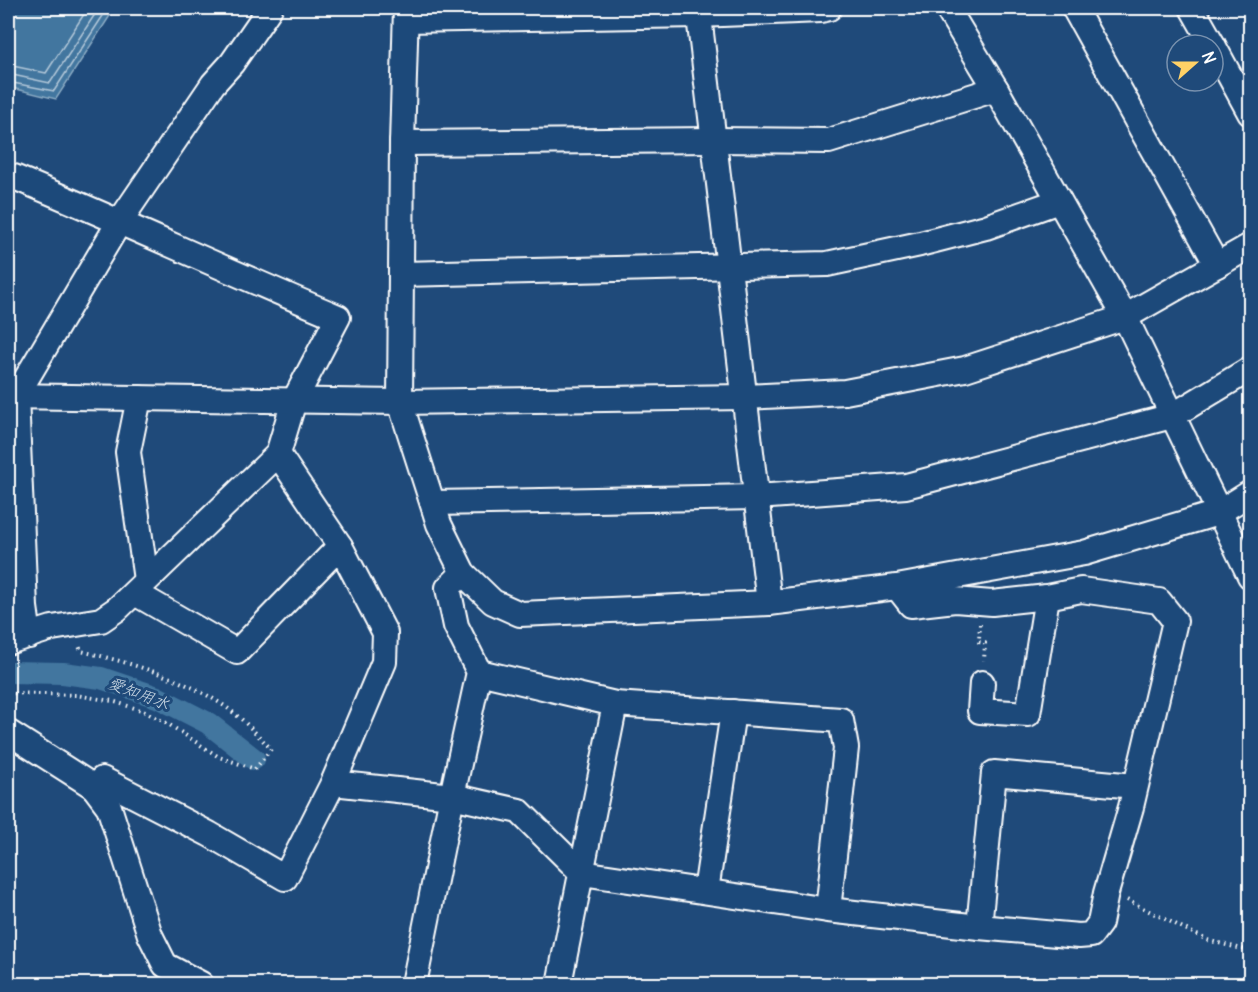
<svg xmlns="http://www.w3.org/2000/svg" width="1258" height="992" font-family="Delius,'Klee One',sans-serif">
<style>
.water{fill:#42769f;stroke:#8eadc5;stroke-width:1.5}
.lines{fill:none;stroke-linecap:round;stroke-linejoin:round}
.shore{stroke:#b3c8d9;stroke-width:1.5}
.canal{stroke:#42769f;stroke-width:22}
.street-casing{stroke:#fff;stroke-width:28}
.path{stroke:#fff;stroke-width:4;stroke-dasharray:1.5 4.5;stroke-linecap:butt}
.street{stroke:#1f4a7a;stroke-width:24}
.labels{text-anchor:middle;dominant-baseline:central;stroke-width:6;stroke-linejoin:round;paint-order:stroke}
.water-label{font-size:16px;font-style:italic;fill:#d0dde7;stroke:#1f4a7a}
</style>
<rect width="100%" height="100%" fill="#1f4a7a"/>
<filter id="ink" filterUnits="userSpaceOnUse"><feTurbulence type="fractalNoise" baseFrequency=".0167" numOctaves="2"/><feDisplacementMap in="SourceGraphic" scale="12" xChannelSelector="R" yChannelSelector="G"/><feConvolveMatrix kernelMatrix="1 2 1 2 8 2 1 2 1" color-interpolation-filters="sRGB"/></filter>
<g filter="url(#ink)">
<!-- water -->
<polygon class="water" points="8,8 115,8 56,99 8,87"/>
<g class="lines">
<!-- shore -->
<g class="shore">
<polyline points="8,65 46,73 88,8"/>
<polyline points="8,74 50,83 99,8"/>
<polyline points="8,82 54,91 108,8"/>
</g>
<!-- canal -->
<polyline class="canal" points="8,672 63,673 101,678 157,697 208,723 254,759"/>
<!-- street casing -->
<g class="street-casing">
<g id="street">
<polyline points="406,8 402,143 400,402 439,524 463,573 493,602 520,614 769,603 897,587 1084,553 1218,513 1250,493"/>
<polyline points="698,8 769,603"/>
<polyline points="947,8 996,89 1125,317 1250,576"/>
<polyline points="1074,8 1217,265"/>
<polyline points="1192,8 1213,45"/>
<polyline points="406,20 698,15 821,10 829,8"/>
<polyline points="1213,45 1250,113"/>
<polyline points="402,143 713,140 829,141 996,89"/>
<path d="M8,176l6,1c109,45 215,95 324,140l-44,84 -16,53 -161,155 -16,11 -49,8 -44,14"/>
<polyline points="401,274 827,264 920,244 986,227 1059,201"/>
<polyline points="8,396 400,402 745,397 845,392 965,369 1125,317 1250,246"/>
<polyline points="139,398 128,452 146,580"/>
<polyline points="433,503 757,497 906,486 1172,416 1250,369"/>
<polyline points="135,593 237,652 340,546"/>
<polyline points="29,636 25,607 16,396 120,221 213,84 232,63 270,8"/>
<polyline points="479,672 615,704 559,984"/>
<polyline points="982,683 980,711 1028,714 1047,597"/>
<polyline points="615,704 841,720 846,748 828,910"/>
<polyline points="8,732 94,787 102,779 209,834 285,878 333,783 384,662 385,633 340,546 278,454"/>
<polyline points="333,783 452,796 519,811 582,873 828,910 979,927 1079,936 1091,935 1100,923 1106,893 1131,807 1175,621 1159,601 1081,590 1047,597 992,603 955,600 911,605 897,587"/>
<polyline points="94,787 109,807 150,935 165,965 201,984"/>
<polyline points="706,891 733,712"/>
<polyline points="979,927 994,773 1135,786"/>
<polyline points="414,984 452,796 479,672 456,626 448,588 463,573"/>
</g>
</g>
<!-- path -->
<g class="path">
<polyline points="980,624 979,642 985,643 984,661"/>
<path d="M8,693l68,2 36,6 29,9 24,12 54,35 36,12 16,-20c-15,-16 -30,-32 -48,-44 -42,-28 -93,-42 -142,-54l-2,-5"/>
<polyline points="1127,900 1207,940 1250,951"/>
</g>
<!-- street -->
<use href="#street" class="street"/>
</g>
</g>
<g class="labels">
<!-- water labels -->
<g class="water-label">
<text transform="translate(139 693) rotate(21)">愛知用水</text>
</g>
</g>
<!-- margin -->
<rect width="1258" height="992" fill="none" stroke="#1f4a7a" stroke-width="30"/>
<rect x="15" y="15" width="1228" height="962" fill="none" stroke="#fff" stroke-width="2" filter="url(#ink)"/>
<!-- north arrow -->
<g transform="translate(1195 63) rotate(69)"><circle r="28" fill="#1f4a7a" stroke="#7992af" stroke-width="1.5"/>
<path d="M0-4.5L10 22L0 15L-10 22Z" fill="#ffd166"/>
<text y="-9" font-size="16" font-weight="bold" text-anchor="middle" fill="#ffffff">N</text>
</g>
</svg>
